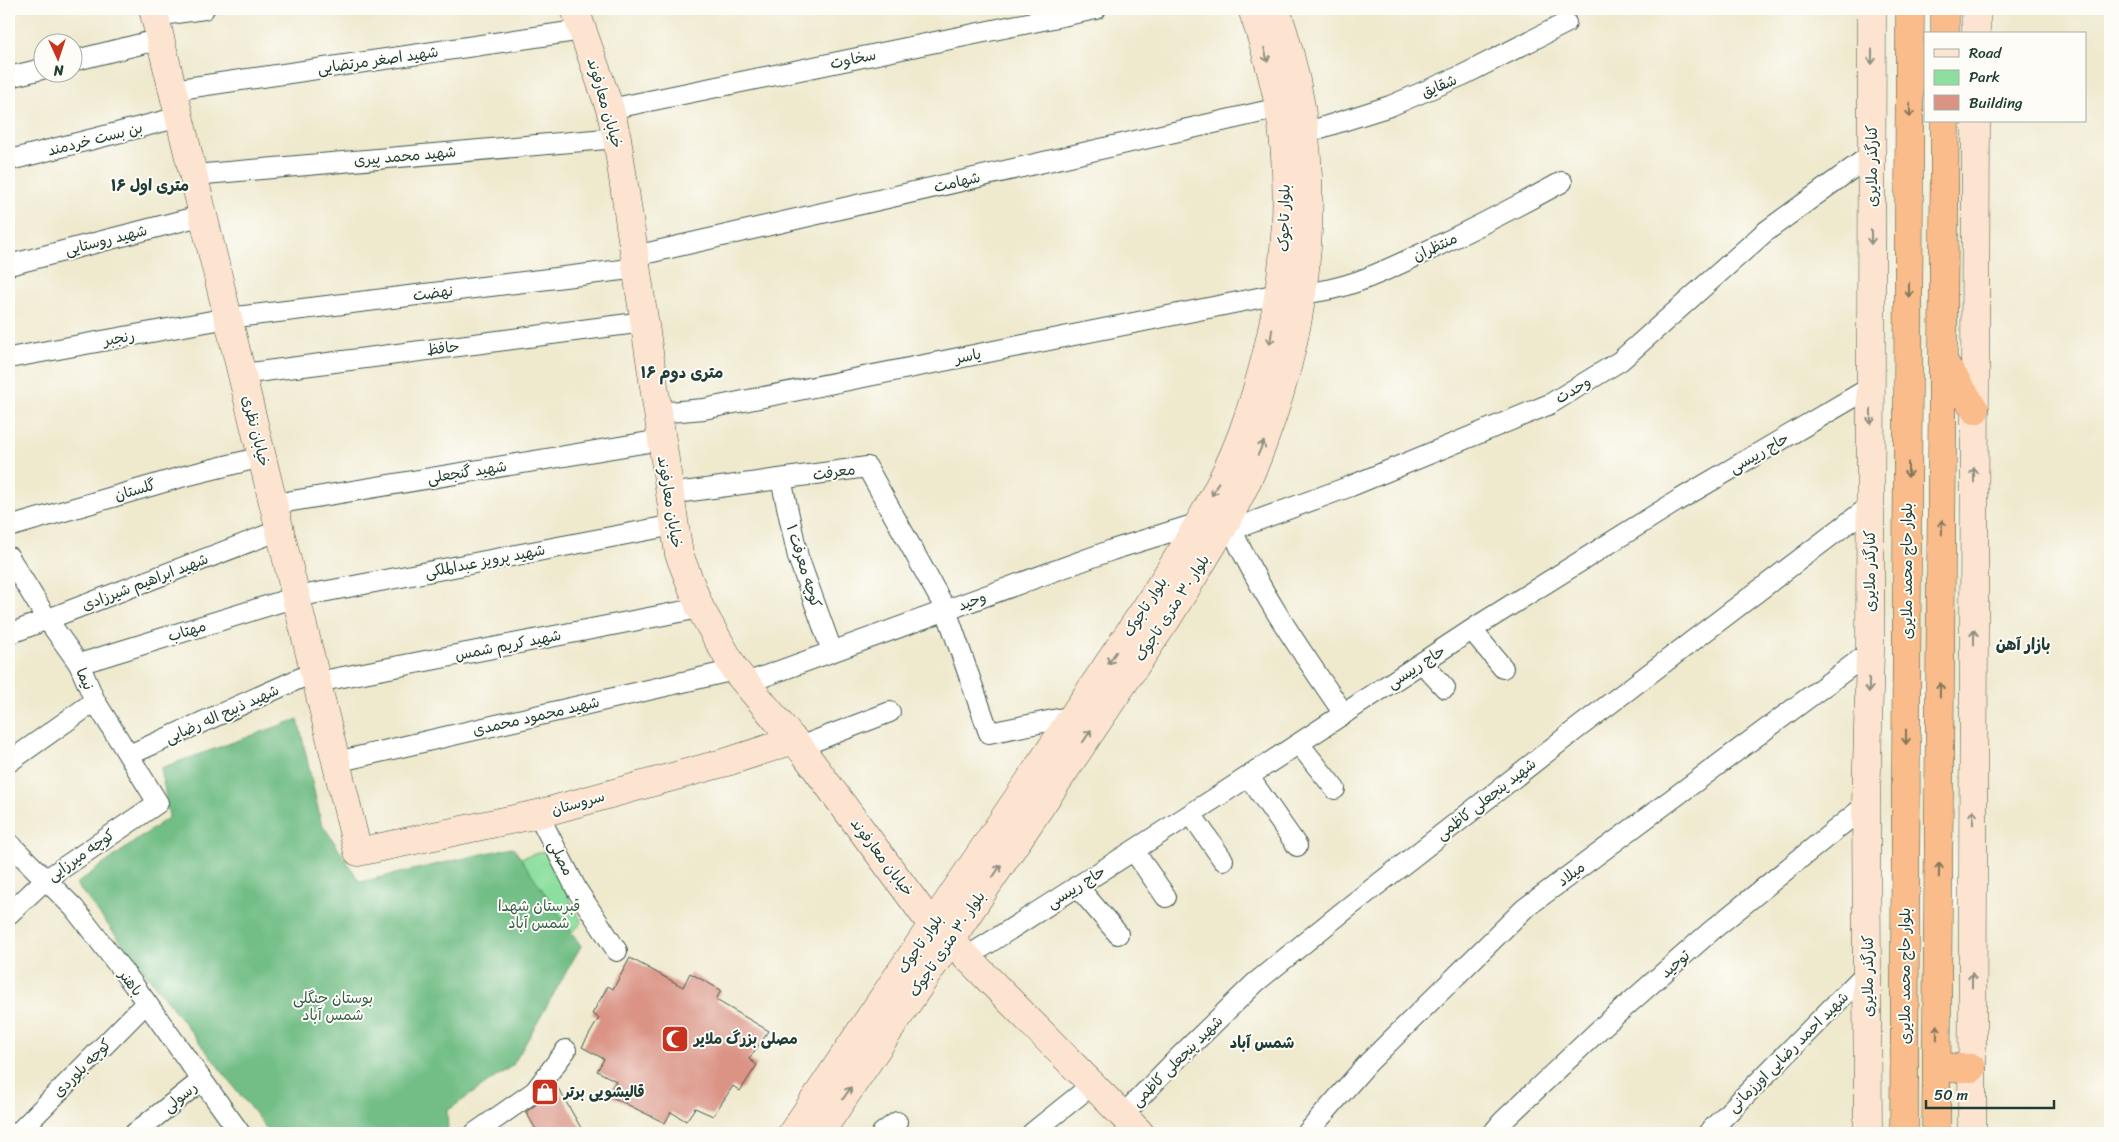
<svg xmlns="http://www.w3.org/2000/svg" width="2119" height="1142" font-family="Sriracha,'Playpen Sans Arabic',sans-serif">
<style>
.green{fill:#8ddf9f;stroke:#568e6a}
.forest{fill:#72be86;stroke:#487e5d}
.building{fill:#da9384}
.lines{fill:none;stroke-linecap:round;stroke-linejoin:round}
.street-casing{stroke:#3e574b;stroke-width:22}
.secondary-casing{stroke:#3e574b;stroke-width:29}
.highway-casing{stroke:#3e574b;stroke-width:29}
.street{stroke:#fff;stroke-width:20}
.secondary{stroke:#fde4d0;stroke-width:28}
.highway{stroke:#f9bc8a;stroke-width:28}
.oneway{stroke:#8e9082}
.oneway2{stroke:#81765b}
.labels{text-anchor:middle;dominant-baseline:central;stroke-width:4;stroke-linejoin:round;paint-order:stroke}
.street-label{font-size:15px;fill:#1f3d34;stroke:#fdfcf7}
.park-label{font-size:15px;fill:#355d49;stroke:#fdfcf7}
.poi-label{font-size:15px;font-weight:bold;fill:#1f3d34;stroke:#fdfcf7;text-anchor:start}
.neighbourhood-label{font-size:16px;font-weight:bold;fill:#1f3d34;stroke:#fdfcf7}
</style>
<rect width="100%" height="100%" fill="#fdfcf7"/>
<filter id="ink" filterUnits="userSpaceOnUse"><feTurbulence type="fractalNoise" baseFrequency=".02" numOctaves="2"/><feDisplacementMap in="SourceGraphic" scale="10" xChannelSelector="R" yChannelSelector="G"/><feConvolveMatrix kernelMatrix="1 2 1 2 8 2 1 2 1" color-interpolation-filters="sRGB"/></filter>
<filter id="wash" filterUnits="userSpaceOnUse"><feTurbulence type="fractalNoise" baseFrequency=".0096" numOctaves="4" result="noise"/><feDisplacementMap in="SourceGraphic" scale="20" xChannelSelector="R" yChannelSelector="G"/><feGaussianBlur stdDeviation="1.12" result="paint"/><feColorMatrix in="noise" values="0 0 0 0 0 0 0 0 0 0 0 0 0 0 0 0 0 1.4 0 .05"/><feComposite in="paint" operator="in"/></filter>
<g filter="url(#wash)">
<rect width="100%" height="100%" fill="#efe9ce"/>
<!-- green -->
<polygon class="green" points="545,851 582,923 556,946 484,868"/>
<!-- forest -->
<polygon class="forest" points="298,719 321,822 360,882 513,847 581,946 513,1065 447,1111 448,1133 270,1133 76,884 169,817 161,768"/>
<g id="blocks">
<!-- building -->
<g class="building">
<polygon points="630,958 683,987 690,973 721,990 716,1000 769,1031 749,1059 757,1065 740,1091 733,1086 713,1116 695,1108 686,1121 671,1112 665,1123 608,1095 616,1081 597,1071 604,1059 582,1047 599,1018 592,1014 608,986 613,989"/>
<polygon points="558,1088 584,1133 538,1133 526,1112"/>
</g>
</g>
</g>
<g filter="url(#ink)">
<use href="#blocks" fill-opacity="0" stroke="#3e574b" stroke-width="1"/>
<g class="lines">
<!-- street casing -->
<g class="street-casing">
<g id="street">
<polyline points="155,16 204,9"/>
<polyline points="72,61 161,39"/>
<polyline points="9,77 42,69"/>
<polyline points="173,90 583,30"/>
<polyline points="610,109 1096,9"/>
<polyline points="1305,133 1390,106 1463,75 1566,23"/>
<polyline points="10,160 180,117"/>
<polyline points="194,175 617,138"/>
<polyline points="635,256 1279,108"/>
<polyline points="9,265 204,215"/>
<path d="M1302,293c44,-2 82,-22 121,-40 48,-23 93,-46 139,-71"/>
<polyline points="9,358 228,318 638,268"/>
<polyline points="242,374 644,322"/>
<polyline points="657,413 704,409 1278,294"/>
<polyline points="781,479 798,557 832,651"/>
<polyline points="669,494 867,467 946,610 989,733 1073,716"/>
<polyline points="274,504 661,440"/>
<polyline points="9,527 185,476 262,457"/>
<path d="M1232,530c29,65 72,125 112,184"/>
<polyline points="1220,534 1351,486 1550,404 1620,361 1765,232 1872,154"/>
<polyline points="9,557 47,619 79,664 95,701 158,803 45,880 9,914"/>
<polyline points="1472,630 1503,668"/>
<polyline points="9,634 280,530"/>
<polyline points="1422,663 1445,688"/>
<polyline points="79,664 296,597 674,525"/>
<polyline points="317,682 700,608"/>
<polyline points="746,683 1112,550 1199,523"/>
<polyline points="1299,744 1335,789"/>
<polyline points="799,747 890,712"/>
<polyline points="129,755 314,672"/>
<polyline points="9,762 95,701"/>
<polyline points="336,762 735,670"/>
<polyline points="1249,777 1297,846"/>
<polyline points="538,814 577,890 617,951"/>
<polyline points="1191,814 1223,860"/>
<polyline points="9,843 74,908 133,984 240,1133"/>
<polyline points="1134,851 1166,897"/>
<polyline points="1077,886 1118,934"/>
<polyline points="967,957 1217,797 1479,625 1677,501 1871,387"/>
<polyline points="1122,1116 1175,1061 1255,983 1345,910 1570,734 1870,506"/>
<polyline points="18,1133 146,1003"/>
<polyline points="135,1133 202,1080"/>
<polyline points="475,1133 535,1091 566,1050"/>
<polyline points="882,1133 897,1122"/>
<polyline points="1032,1133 1093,1084"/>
<polyline points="1307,1133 1368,1063 1524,909 1870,652"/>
<polyline points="1493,1133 1502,1122 1600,1029 1711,931 1866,805"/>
<polyline points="1708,1133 1868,971"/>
</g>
</g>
<!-- secondary casing -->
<g class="secondary-casing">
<g id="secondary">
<polyline points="153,9 358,852 538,814 730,761 794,740"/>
<polyline points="575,9 610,109 617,138 679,554 700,608 735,670 805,754 932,925 950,940 1140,1133"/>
<polyline points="1976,34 1976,9"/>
<path d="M792,1133l355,-527c35,-55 72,-110 95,-172 37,-101 56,-220 37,-327 -6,-33 -16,-66 -27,-98"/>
<path d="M820,1133l347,-514c35,-57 73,-113 96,-176 53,-141 63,-291 13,-434"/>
<polyline points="1868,1133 1866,805 1870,652 1872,9"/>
<polyline points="1972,1133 1976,121"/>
</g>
</g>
<!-- highway casing -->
<g class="highway-casing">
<g id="highway">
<polyline points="1945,34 1945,9"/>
<polyline points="1944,362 1975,410"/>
<polyline points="1937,1068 1972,1068"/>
<polyline points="1904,1133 1910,9"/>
<polyline points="1936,1133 1945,121"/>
</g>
</g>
<!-- street -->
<use href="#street" class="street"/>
<!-- secondary -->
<use href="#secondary" class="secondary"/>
<!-- highway -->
<use href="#highway" class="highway"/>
</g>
<!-- one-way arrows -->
<defs><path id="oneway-shaft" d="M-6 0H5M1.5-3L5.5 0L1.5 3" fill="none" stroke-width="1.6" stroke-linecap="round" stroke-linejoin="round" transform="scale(1.25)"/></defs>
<g class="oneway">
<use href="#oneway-shaft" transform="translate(1266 55) rotate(76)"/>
<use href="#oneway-shaft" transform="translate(1872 57) rotate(90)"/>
<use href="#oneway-shaft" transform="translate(1871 237) rotate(90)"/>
<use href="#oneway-shaft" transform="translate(1271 337) rotate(99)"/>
<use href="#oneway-shaft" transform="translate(1871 417) rotate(90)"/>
<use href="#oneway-shaft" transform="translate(1261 448) rotate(-66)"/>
<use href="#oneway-shaft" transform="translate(1974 475) rotate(-90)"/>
<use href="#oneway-shaft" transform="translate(1215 489) rotate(116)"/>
<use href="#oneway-shaft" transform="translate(1974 637) rotate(-90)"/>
<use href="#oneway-shaft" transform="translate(1112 658) rotate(124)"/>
<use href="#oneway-shaft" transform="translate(1869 685) rotate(91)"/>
<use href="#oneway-shaft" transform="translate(1087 736) rotate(-56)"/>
<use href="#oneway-shaft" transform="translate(1973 817) rotate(-90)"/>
<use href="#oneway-shaft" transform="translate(997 871) rotate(-56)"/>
<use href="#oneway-shaft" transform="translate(1972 980) rotate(-90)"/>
<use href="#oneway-shaft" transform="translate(847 1093) rotate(-56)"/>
</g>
<g class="oneway2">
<use href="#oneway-shaft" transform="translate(1910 110) rotate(90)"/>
<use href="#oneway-shaft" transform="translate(1909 290) rotate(90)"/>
<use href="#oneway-shaft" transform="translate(1908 470) rotate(90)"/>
<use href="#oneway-shaft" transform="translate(1942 527) rotate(-89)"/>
<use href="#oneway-shaft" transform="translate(1940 690) rotate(-89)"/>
<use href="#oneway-shaft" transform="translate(1906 737) rotate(90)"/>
<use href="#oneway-shaft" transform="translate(1939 870) rotate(-89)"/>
<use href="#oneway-shaft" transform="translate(1937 1032) rotate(-89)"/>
</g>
</g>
<!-- icons -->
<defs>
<g id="mosque-square" transform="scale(1.4375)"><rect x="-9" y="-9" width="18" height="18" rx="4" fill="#c8321e" stroke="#fdfcf7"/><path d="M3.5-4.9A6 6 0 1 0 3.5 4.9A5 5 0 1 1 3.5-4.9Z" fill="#fff"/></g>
<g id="shop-square" transform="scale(1.4375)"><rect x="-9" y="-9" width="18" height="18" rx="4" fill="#c8321e" stroke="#fdfcf7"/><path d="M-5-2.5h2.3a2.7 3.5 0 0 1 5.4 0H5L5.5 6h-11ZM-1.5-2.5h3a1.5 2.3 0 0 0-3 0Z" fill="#fff"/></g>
</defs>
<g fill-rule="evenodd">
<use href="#mosque-square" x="675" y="1039"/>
<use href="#shop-square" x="545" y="1092"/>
</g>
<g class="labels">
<!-- street labels -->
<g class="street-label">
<text transform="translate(853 59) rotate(-12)">سخاوت</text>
<text transform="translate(378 60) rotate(-8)">شهید اصغر مرتضایی</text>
<text transform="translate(1439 86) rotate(-23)">شقایق</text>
<text transform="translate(605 103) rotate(74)">خیابان معارفوند</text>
<text transform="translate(95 139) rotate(-14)">بن بست خردمند</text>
<text transform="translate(405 156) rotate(-5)">شهید محمد پیری</text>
<text transform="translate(1872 166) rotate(-90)">کنارگذر ملایری</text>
<text transform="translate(957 182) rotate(-13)">شهامت</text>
<text transform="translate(1284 218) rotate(-89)">بلوار تاجوک</text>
<text transform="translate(106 240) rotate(-14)">شهید روستایی</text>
<text transform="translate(1435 247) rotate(-25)">منتظران</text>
<text transform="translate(433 293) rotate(-7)">نهضت</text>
<text transform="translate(119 338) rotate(-10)">رنجبر</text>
<text transform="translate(443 348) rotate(-7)">حافظ</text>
<text transform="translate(968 356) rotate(-11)">یاسر</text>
<text transform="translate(1573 390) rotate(-31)">وحدت</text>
<text transform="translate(256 431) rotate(76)">خیابان نظری</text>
<text transform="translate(1759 453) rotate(-30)">حاج رییسی</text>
<text transform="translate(467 472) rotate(-9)">شهید گنجعلی</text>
<text transform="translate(834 472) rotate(-8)">معرفت</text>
<text transform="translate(135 490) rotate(-16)">گلستان</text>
<text transform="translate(670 502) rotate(81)">خیابان معارفوند</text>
<text transform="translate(485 561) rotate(-11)">شهید پرویز عبدالملکی</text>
<text transform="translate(804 566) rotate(73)">کوچه معرفت ۱</text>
<text transform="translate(1870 571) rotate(-90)">کنارگذر ملایری</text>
<text transform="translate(1907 571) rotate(-90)">بلوار حاج محمد ملایری</text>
<text transform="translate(145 582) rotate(-21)">شهید ابراهیم شیرزادی</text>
<text transform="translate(972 601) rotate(-20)">وحید</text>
<text transform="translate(1145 607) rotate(-57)">بلوار تاجوک</text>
<text transform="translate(1172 608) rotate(-57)">بلوار ۳۰ متری تاجوک</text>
<text transform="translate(187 631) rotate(-17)">مهتاب</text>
<text transform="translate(508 645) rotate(-11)">شهید کریم شمس</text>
<text transform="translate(1416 667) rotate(-33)">حاج رییسی</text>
<text transform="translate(85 679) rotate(65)">نیما</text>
<text transform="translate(222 714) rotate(-24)">شهید ذبیح اله رضایی</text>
<text transform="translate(536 716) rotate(-13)">شهید محمود محمدی</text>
<text transform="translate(1486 799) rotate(-38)">شهید پنجعلی کاظمی</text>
<text transform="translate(578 803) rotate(-16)">سروستان</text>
<text transform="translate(81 855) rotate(-35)">کوچه میرزایی</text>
<text transform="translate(882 857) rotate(53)">خیابان معارفوند</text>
<text transform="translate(561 858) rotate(63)">مصلی</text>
<text transform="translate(1571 874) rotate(-37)">میلاد</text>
<text transform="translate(1076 887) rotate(-32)">حاج رییسی</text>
<text transform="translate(920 944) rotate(-56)">بلوار تاجوک</text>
<text transform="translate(947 944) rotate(-56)">بلوار ۳۰ متری تاجوک</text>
<text transform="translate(1675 964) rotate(-41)">توحید</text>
<text transform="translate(1868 976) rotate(-90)">کنارگذر ملایری</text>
<text transform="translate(1905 976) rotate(-90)">بلوار حاج محمد ملایری</text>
<text transform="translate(131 983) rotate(53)">باهنر</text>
<text transform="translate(1788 1052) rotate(-45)">شهید احمد رضایی اورزمانی</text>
<text transform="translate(1177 1061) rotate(-45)">شهید پنجعلی کاظمی</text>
<text transform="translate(82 1068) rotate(-45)">کوچه بلوردی</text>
<text transform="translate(180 1097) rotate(-39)">رسولی</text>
</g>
<!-- park labels -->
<g class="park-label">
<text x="539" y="906">قبرستان شهدا<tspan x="539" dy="17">شمس آباد</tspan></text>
<text x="333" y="998">بوستان جنگلی<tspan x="333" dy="17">شمس آباد</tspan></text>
</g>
<!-- poi labels -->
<g class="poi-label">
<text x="694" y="1039">مصلی بزرگ ملایر</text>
<text x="564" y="1092">قالیشویی برتر</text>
</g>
<!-- neighbourhood labels -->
<g class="neighbourhood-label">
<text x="150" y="185">۱۶ متری اول</text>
<text x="682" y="372">۱۶ متری دوم</text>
<text x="2023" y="644">بازار آهن</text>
<text x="1262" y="1042">شمس آباد</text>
</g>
</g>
<!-- margin -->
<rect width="2119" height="1142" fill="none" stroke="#fdfcf7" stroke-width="30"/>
<!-- legend -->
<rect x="1924" y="32" width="162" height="90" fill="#fdfcf7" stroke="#a4b0a9"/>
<rect x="1934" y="49" width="25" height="8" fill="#fde4d0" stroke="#a4b0a9"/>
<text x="1969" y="58" font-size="15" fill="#1f3d34">Road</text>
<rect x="1934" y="70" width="25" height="15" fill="#8ddf9f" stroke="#a4b0a9"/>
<text x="1969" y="82" font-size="15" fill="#1f3d34">Park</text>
<rect x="1934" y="95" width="25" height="15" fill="#da9384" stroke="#a4b0a9"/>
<text x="1969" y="108" font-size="15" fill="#1f3d34">Building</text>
<!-- north arrow -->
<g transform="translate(58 58) rotate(177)"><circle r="24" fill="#fdfcf7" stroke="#a4b0a9"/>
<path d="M0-4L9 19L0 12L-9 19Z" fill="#c8321e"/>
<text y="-8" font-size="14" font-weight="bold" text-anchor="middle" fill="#1f3d34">N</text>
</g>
<!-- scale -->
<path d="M1926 1100v8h128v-8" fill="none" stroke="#1f3d34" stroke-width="2.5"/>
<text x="1934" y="1100" font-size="15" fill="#1f3d34" stroke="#fdfcf7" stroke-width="4" paint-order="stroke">50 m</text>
</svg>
